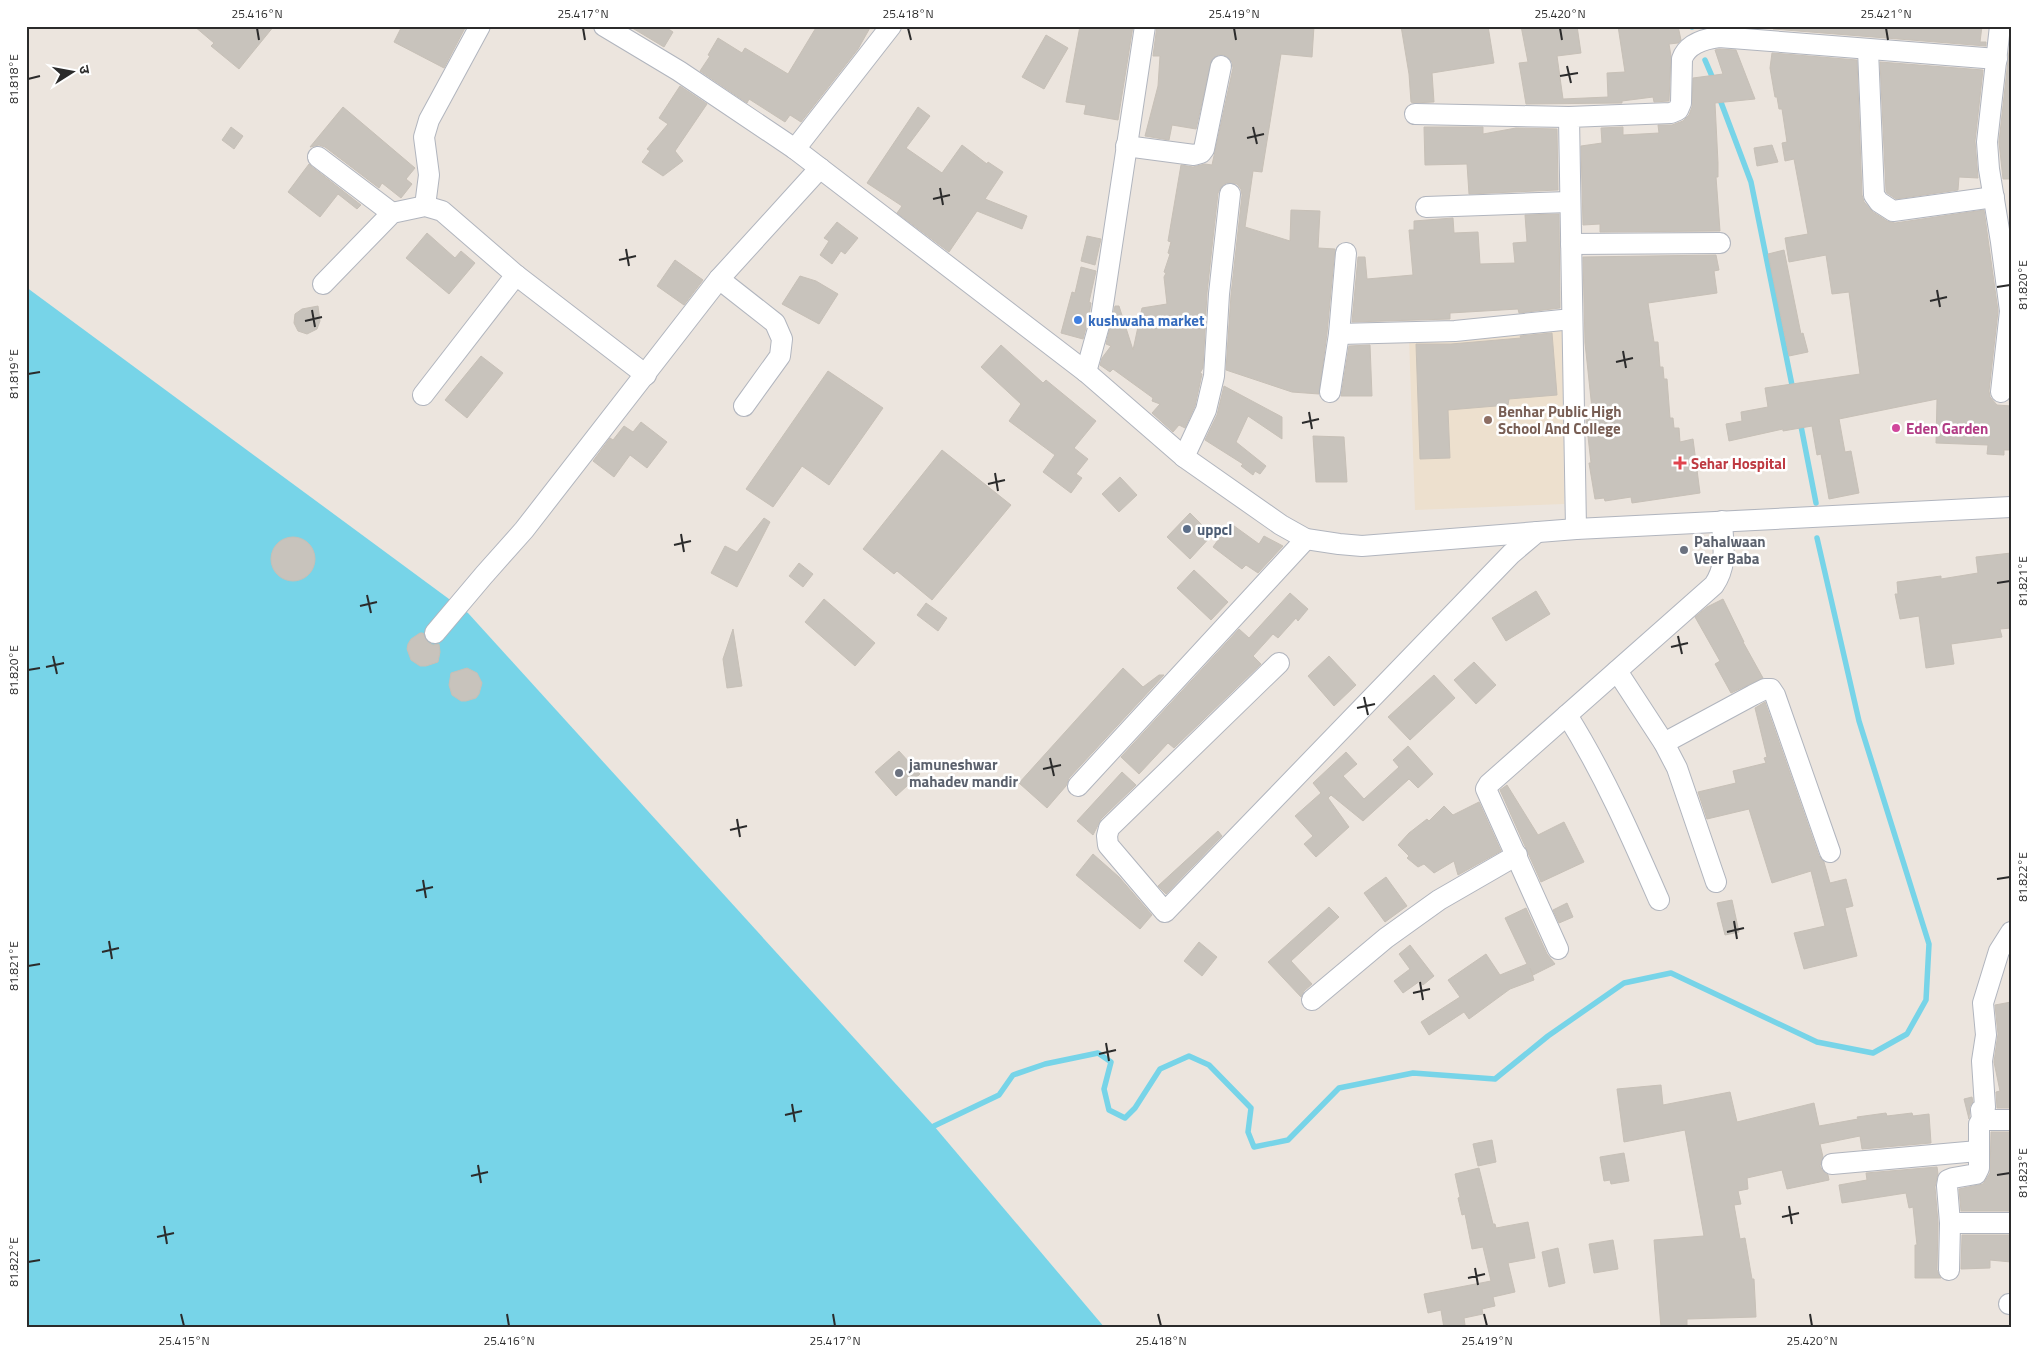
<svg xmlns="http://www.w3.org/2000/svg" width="2037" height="1354" font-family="'Titillium Web','Noto Sans Devanagari',sans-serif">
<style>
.education{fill:#ede0ce}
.water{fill:#77d4e8}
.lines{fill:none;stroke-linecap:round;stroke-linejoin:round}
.stream{stroke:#77d4e8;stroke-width:5.5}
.building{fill:#c8c3bc;stroke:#c7c0b7}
.minor-casing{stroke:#b1b5be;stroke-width:22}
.minor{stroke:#fff;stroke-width:20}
.ticks{fill:none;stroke:#2b2b2b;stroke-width:2}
.shop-dot{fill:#3f7fe0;stroke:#fff;stroke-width:2}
.education-dot{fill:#8d6e63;stroke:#fff;stroke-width:2}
.hotel-dot{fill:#d1479c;stroke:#fff;stroke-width:2}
.health-dot{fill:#e0444e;stroke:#fff;stroke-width:2}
.service-dot{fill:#5c6f8a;stroke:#fff;stroke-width:2}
.worship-dot{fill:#6b7280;stroke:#fff;stroke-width:2}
.labels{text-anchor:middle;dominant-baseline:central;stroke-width:5;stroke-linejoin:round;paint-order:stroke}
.shop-label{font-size:15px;font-weight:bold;fill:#366cbe;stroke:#fff;text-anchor:start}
.education-label{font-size:15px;font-weight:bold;fill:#785e54;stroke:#fff;text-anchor:start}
.hotel-label{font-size:15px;font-weight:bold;fill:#b23c85;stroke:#fff;text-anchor:start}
.health-label{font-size:15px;font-weight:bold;fill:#be3a42;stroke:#fff;text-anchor:start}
.service-label{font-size:15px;font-weight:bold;fill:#4e5e75;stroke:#fff;text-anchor:start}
.worship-label{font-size:15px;font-weight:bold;fill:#5b616d;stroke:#fff;text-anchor:start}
.neatline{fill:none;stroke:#2b2b2b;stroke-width:2}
.ticks-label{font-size:12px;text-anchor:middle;fill:#2b2b2b}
</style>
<rect width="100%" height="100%" fill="#ece5de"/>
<!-- education -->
<polygon class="education" points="1563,325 1564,504 1415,510 1409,337"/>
<!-- water -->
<polygon class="water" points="26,287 468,613 934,1126 1105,1328 26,1328"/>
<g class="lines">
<!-- stream -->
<g class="stream">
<polyline points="1692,26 1692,27"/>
<polyline points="1705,60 1714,81"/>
<polyline points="1719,97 1751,182 1793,390"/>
<polyline points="1800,421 1816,503"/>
<polyline points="934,1126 999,1095 1013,1075 1045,1064 1098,1053 1111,1062 1104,1089 1109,1110 1125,1118 1135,1108 1160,1069 1189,1056 1209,1065 1251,1108 1248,1132 1254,1147 1288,1140 1339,1088 1413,1073 1495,1079 1548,1036 1624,983 1671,973 1817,1042 1873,1053 1907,1034 1926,1000 1929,944 1859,721 1817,538"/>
</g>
</g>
<!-- building -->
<g class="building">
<polygon points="194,26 274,26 239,69 211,46 214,43"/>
<polygon points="402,26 466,26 444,68 394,42"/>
<polygon points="629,26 664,26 673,32 664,47"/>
<polygon points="817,26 871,26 858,49 801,122 790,115 785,122 749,99 747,103 700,71 710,56 708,55 718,38 742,53 745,48 788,74"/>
<polygon points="1080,26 1133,26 1118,120 1084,114 1086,105 1066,102"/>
<polygon points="1157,26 1314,26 1312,57 1281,54 1262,172 1253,171 1245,227 1290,241 1291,210 1320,211 1318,248 1335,249 1327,333 1319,394 1292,392 1226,370 1231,295 1242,195 1241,189 1237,184 1226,183 1221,187 1218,193 1207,293 1203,368 1200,373 1202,374 1195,406 1185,428 1179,425 1173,432 1152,413 1160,404 1152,401 1153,398 1113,369 1110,372 1100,365 1102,358 1111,346 1106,344 1115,306 1119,306 1133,350 1142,308 1167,304 1164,277 1166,273 1164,272 1170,254 1168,253 1171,242 1168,241 1181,165 1193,167 1205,164 1212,165 1233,68 1232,62 1224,55 1218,55 1212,59 1196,129 1172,125 1169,140 1145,136 1158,86 1160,56 1153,56"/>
<polygon points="1401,26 1488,26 1494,63 1432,73 1434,102 1413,103 1411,102 1409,74"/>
<polygon points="1521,26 1577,26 1581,53 1557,56 1563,99 1608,97 1607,73 1625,72 1618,26 1678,26 1681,40 1678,43 1669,44 1671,56 1669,101 1654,102 1653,97 1622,101 1622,103 1526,104 1519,63 1528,62"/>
<polygon points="1773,26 1982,26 1980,42 1986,42 1986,46 1773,29"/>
<polygon points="1046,35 1068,48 1044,89 1022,77"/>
<polygon points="2010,43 2011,43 2011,179 2003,179 1999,142"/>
<polygon points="1719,49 1736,50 1755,99 1715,103 1718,163 1718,177 1716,177 1720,231 1600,232 1600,224 1583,225 1581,146 1602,143 1601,128 1623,127 1623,135 1659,133 1658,125 1672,125 1683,121 1689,115 1692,107 1693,78 1723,74 1715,50"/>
<polygon points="1772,53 1857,60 1862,195 1864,202 1873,212 1887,221 1895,223 1984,210 1998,311 1989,391 1990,397 1997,405 2011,406 2011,450 2004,450 2004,455 1987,454 1988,445 1936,443 1937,399 1839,419 1845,452 1851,451 1859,493 1829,499 1821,454 1817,455 1812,426 1783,431 1783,429 1729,441 1726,424 1742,421 1741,412 1768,407 1765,388 1860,374 1849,292 1832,294 1826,255 1789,262 1785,238 1808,234 1794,159 1785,161 1782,143 1787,142 1782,109 1779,109 1777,97 1775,97 1770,68"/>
<polygon points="1880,62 1983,70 1975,141 1978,178 1959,177 1958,190 1896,199 1887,193 1886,191"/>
<polygon points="680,86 707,104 675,151 683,161 663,176 642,162 650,151 647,149 668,124 659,118"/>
<polygon points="343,107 415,168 406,179 412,184 401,198 382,183 379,188 325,147 319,145 310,147"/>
<polygon points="918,107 930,116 906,148 942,173 962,145 987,164 988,162 1003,172 985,199 1027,216 1022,229 977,211 949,252 897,213 902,206 867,183"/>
<polygon points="231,127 243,136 234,149 222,140"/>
<polygon points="1424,127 1483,127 1483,134 1516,128 1557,129 1558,190 1469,194 1467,164 1425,165"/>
<polygon points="1772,145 1778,162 1757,166 1754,148"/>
<polygon points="309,164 311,166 361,205 357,209 338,194 320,217 288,192"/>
<polygon points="1559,214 1560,308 1519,313 1518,309 1450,313 1450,319 1352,322 1358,257 1365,257 1367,279 1413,275 1409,230 1414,230 1414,221 1453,218 1454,233 1478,232 1480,264 1515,263 1513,243 1527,242 1525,215"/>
<polygon points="837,222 858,238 845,254 841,251 832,264 820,255 829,241 824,238"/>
<polygon points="427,233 455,258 461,251 475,263 449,294 406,258"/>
<polygon points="1087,236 1101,239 1095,265 1081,261"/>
<polygon points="1784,250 1801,334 1803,333 1808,352 1789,356 1768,254"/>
<polygon points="1716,255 1719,270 1714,271 1717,293 1648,303 1654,342 1658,342 1660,367 1663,367 1664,379 1667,379 1670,418 1673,418 1674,428 1679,428 1680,442 1693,439 1700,493 1632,503 1631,497 1605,501 1604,498 1595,499 1589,463 1591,463 1586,419 1593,418 1585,343 1583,257"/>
<polygon points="675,260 703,280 684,305 657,286"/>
<polygon points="1081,267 1096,271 1089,302 1091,303 1089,316 1083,339 1061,333 1072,292 1075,293"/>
<polygon points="800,276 816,281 838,294 819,324 782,304"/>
<polygon points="318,306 320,321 317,329 307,334 298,331 294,323 295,314 302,309"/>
<polygon points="1552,333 1557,395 1509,399 1508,405 1448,410 1450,458 1420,459 1416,344 1451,344 1521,338 1520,336"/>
<polygon points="1001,345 1043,383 1046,380 1096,421 1074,448 1088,459 1076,474 1082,478 1071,493 1043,472 1055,455 1009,421 1021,404 981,367"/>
<polygon points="1370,345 1372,396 1341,396 1349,346"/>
<polygon points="481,356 503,373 467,418 445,400"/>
<polygon points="828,371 883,408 829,485 802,466 773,507 746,489"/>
<polygon points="1224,386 1282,417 1282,439 1248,416 1236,442 1266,466 1260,474 1255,471 1253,475 1241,466 1243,464 1205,440 1217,415"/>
<polygon points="641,422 667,442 647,468 630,455 614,477 593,461 610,438 613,440 624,426 633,432"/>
<polygon points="1313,436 1344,437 1347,482 1316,482"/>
<polygon points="942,450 1011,505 932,600 897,571 894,574 863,549"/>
<polygon points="1120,477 1137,495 1119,512 1102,494"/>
<polygon points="1190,513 1212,535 1190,559 1167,537"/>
<polygon points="764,518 770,522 737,587 711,573 725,546 737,552"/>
<polygon points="1230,523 1259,544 1264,536 1283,546 1258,573 1246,565 1242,569 1213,547"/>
<circle cx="293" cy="559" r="22"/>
<polygon points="2011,553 2011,628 2000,629 2002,637 1951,644 1954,664 1926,668 1919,616 1900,619 1895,594 1898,594 1897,582 1941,576 1941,579 1978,573 1976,557"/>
<polygon points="799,563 813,574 803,587 789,576"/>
<polygon points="1194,570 1228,602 1211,620 1177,588"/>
<polygon points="1536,591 1550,614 1506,641 1492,618"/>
<polygon points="1290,593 1308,609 1298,621 1296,618 1278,638 1273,634 1253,656 1261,664 1174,748 1168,743 1139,774 1121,757 1239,629 1249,638"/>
<polygon points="824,599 875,643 855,666 805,622"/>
<polygon points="1723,599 1744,642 1743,642 1763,678 1731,693 1715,664 1720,661 1695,617 1707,607"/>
<polygon points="926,603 947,618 938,631 917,615"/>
<polygon points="733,629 742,686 727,688 723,659"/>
<polygon points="420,633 423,633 428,642 433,645 439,644 440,652 438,662 426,666 420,666 411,660 407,649 408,644 411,639"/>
<polygon points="1329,656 1356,685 1334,706 1308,676"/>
<polygon points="1474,662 1496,685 1476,704 1454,680"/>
<polygon points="467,668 477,673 482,683 479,694 476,698 466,701 461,701 452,695 449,685 451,673"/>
<polygon points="1123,668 1143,687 1159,675 1164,675 1069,778 1066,786 1047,808 1019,783"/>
<polygon points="1434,675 1455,698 1410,740 1388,717"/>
<polygon points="1765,702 1819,856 1824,862 1830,883 1846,879 1853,906 1845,908 1857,956 1804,969 1794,933 1825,926 1811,871 1772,883 1749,809 1707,819 1698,792 1736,783 1733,771 1766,763 1764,758 1767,757 1755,708"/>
<polygon points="1408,746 1433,774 1418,788 1409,779 1363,821 1331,795 1328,798 1349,827 1316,857 1304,844 1313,836 1295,816 1321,793 1313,783 1346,752 1357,764 1343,776 1364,799 1399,767 1393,760"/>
<polygon points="899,751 920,774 896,796 875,772"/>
<polygon points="1122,772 1136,785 1101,819 1093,835 1077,821"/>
<polygon points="1507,785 1538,835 1564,822 1584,862 1541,882 1500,790"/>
<polygon points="1479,802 1501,851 1458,875 1454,861 1434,873 1424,864 1418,867 1407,858 1409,856 1398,845 1409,833 1427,819 1429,821 1444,806 1453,815"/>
<polygon points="1218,831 1222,836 1166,894 1158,886"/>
<polygon points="1093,854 1119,877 1152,915 1140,929 1076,875"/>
<polygon points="1386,877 1407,906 1385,922 1364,893"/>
<polygon points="1732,900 1739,932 1725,935 1717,903"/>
<polygon points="1567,903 1573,917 1559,923 1553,910"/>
<polygon points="1329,907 1339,917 1291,961 1312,984 1304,991 1301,997 1268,962"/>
<polygon points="1526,908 1547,954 1555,964 1533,975 1530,968 1534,980 1510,989 1469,1019 1464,1012 1429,1035 1421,1022 1460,997 1448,980 1486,954 1500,975 1527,964 1505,918"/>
<polygon points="1199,942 1217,957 1202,976 1184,961"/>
<polygon points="1410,945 1434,976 1423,985 1420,981 1403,993 1394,981 1410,969 1399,954"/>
<polygon points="2011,1002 2011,1108 1997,1108 1996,1092 2000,1091 1994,1062 1998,1034 1995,1005"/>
<polygon points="1661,1085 1663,1105 1730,1092 1737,1122 1814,1103 1819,1126 1858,1119 1857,1117 1886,1113 1887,1116 1912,1113 1913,1116 1929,1114 1931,1143 1862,1149 1860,1136 1820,1144 1823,1157 1820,1166 1823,1171 1828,1175 1829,1180 1787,1189 1782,1170 1747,1178 1748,1189 1738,1191 1741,1204 1734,1205 1740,1239 1745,1238 1752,1279 1754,1279 1756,1317 1687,1319 1687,1327 1661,1328 1654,1240 1704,1236 1685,1130 1624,1142 1617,1089"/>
<polygon points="1972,1097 1973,1102 1970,1106 1969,1119 1964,1099"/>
<polygon points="1991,1132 2011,1132 2011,1211 1961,1211 1959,1189 1983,1184 1990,1173"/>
<polygon points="1492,1140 1496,1162 1478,1166 1473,1144"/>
<polygon points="1624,1153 1629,1181 1611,1184 1610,1180 1604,1181 1600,1157"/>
<polygon points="1937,1167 1938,1174 1935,1187 1938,1223 1937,1270 1941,1278 1915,1278 1915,1245 1917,1245 1913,1207 1909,1208 1906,1193 1842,1203 1839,1185 1867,1180 1866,1173"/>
<polygon points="1479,1168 1493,1224 1495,1224 1496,1228 1528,1222 1535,1258 1508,1263 1515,1292 1493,1297 1495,1306 1482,1309 1483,1314 1464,1318 1465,1325 1444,1328 1441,1310 1428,1313 1424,1294 1491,1281 1483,1247 1472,1249 1465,1214 1462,1215 1458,1198 1460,1197 1455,1174"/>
<polygon points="1962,1235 2011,1235 2011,1262 1990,1260 1990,1268 1961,1269"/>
<polygon points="1613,1240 1618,1269 1594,1273 1589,1244"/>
<polygon points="1558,1248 1565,1283 1549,1287 1542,1252"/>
</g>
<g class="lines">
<!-- minor casing -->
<g class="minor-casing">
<g id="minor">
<polyline points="604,26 679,71 795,149 1086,372 1184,457 1281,525 1306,539 1339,544 1362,546 1576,529 2011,507"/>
<polyline points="2000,26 1987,142 1989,169 2001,242 2010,311 2001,392"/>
<polyline points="1868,50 1874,195 1879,202 1893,211 1994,197"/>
<polyline points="1415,114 1569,117"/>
<polyline points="1126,146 1194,155 1201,153 1204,149 1221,66"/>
<polyline points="795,149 891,26"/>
<polyline points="318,157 392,213"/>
<polyline points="425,206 429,175 424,137 429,120 480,26"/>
<polyline points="1426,207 1569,202"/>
<polyline points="1571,244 1720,243"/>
<polyline points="719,279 775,323 782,339 780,356 744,406"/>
<polyline points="323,284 392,213 425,206 442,211 516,275 646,375"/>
<polyline points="1339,334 1455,331 1572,319"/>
<polyline points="1086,372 1101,318 1145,26"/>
<polyline points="1330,392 1339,334 1346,253"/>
<polyline points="423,395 516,275"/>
<polyline points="1184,457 1206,410 1214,376 1219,294 1230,194"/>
<path d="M1576,529l-7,-412 102,-4 7,-3 3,-7 1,-44c5,-15 22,-20 37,-22l278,22"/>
<polyline points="435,633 484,575 524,530 719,279 820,168"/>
<polyline points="1279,663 1109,828 1107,836 1108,845 1165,912 1511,554 1537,532"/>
<polyline points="1617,671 1664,743 1677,768 1716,882"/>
<path d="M1567,715c37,59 64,121 92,185"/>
<polyline points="1664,743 1753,695 1765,689 1771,689 1775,695 1830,852"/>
<polyline points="1078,786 1306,539"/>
<path d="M1558,949l-72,-160 3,-5 225,-199c14,-21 9,-39 8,-64"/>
<polyline points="1312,1000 1386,938 1439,900 1517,855"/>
<polyline points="1982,1120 1981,1110 1985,1107 1982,1061 1986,1035 1983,1003 1999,951 2011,932"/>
<polyline points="1832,1164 1978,1151"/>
<polyline points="1950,1223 2011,1223"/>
<polyline points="1949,1270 1950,1223 1947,1186 1948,1180 1953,1178 1976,1174 1979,1168 1979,1124 1982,1120 2011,1120"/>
<polyline points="2009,1304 2011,1304"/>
</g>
</g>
<!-- minor -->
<use href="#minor" class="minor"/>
</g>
<!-- ticks -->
<path class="ticks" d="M257,28l2,12M583,28l2,12M908,28l3,12M1234,28l2,12M1560,28l2,12M1886,28l2,12M1567,66l4,17M1560,76l18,-3M28,79l12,-3M1253,127l4,17M1247,138l17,-4M940,188l3,17M933,199l17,-4M626,249l3,17M619,260l17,-4M1997,287l13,-2M1937,290l3,17M1930,301l17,-4M312,310l3,17M305,321l17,-4M1623,351l3,17M1616,362l17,-4M28,374l12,-2M1309,412l3,17M1302,423l17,-4M995,473l3,18M988,484l17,-4M681,534l3,18M674,545l17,-4M1997,583l13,-2M367,595l4,18M360,606l17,-4M1678,636l4,18M1671,647l17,-4M53,656l4,18M46,667l18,-4M28,670l12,-2M1364,697l4,18M1357,708l18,-4M1050,758l4,18M1043,769l18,-4M737,819l3,18M730,830l17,-4M1997,879l13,-2M423,880l3,18M416,891l17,-4M1734,921l3,18M1727,932l17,-4M109,941l3,18M102,952l17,-4M28,966l12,-2M1420,982l3,18M1413,993l17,-4M1106,1043l3,18M1099,1054l17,-4M792,1104l3,18M785,1115l17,-4M478,1165l3,18M1997,1175l13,-2M471,1176l17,-4M1789,1206l3,18M1782,1217l17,-4M164,1226l3,18M157,1237l17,-4M28,1262l12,-2M1475,1268l3,17M1468,1278l17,-4M181,1314l3,12M507,1314l2,12M833,1314l2,12M1158,1314l3,12M1484,1314l3,12M1810,1314l2,12"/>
<!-- markers -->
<circle class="shop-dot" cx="1078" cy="320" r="5"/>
<circle class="education-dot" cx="1488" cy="420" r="5"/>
<circle class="hotel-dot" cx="1896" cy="428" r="5"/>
<path class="health-dot" d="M1677.5 455.5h5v5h5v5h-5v5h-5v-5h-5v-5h5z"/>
<circle class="service-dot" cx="1187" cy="529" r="5"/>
<g class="worship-dot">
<circle cx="1684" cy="550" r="5"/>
<circle cx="899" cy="773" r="5"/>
</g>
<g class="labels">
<!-- shop labels -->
<g class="shop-label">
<text x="1088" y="320">kushwaha market</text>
</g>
<!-- education labels -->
<g class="education-label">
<text x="1498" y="411">Benhar Public High<tspan x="1498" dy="17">School And College</tspan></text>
</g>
<!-- hotel labels -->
<g class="hotel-label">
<text x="1906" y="428">Eden Garden</text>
</g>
<!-- health labels -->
<g class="health-label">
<text x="1691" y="463">Sehar Hospital</text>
</g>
<!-- service labels -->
<g class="service-label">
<text x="1197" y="529">uppcl</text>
</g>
<!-- worship labels -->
<g class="worship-label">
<text x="1694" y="541">Pahalwaan<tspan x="1694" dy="17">Veer Baba</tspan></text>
<text x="909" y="764">jamuneshwar<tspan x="909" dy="17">mahadev mandir</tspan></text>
</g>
</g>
<!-- border -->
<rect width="2037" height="1354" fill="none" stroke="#ffffff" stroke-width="55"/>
<!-- north arrow -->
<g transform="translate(72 72) rotate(79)" stroke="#ffffff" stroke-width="4" paint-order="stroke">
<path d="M0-4L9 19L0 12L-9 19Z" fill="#2b2b2b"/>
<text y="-8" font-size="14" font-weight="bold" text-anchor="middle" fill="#2b2b2b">उ</text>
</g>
<rect x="28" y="28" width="1982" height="1298" class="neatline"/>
<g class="ticks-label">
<text x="257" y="18">25.416°N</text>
<text x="583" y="18">25.417°N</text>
<text x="908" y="18">25.418°N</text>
<text x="1234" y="18">25.419°N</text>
<text x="1560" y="18">25.420°N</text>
<text x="1886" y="18">25.421°N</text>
<text transform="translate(14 79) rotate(-90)" y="4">81.818°E</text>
<text transform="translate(2023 285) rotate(-90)" y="4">81.820°E</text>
<text transform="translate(14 374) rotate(-90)" y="4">81.819°E</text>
<text transform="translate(2023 581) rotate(-90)" y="4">81.821°E</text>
<text transform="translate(14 670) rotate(-90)" y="4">81.820°E</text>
<text transform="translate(2023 877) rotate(-90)" y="4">81.822°E</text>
<text transform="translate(14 966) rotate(-90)" y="4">81.821°E</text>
<text transform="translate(2023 1173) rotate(-90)" y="4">81.823°E</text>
<text transform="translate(14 1262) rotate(-90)" y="4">81.822°E</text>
<text x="184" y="1345">25.415°N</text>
<text x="509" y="1345">25.416°N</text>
<text x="835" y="1345">25.417°N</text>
<text x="1161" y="1345">25.418°N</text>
<text x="1487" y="1345">25.419°N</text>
<text x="1812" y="1345">25.420°N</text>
</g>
</svg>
